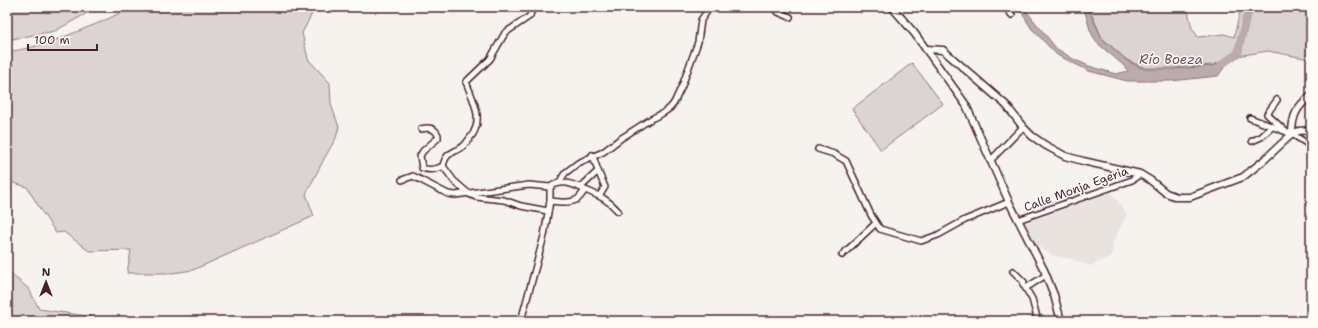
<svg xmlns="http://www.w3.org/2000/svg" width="1318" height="328" font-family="'Shantell Sans',sans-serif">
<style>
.built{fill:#e9e3e0}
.green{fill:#dcd4d2;stroke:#937a7e}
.water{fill:#bbabac;stroke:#8e7378}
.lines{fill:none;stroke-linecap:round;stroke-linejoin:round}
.river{stroke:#bbabac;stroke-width:8}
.minor-casing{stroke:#4a1f2b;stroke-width:8}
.tertiary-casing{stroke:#4a1f2b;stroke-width:9}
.minor{stroke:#fdfcf7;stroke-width:5}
.tertiary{stroke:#fdfcf7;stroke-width:6}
.labels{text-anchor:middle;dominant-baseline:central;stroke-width:3;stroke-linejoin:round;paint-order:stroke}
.street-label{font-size:12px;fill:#4a1f2b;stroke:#fdfcf7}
.water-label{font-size:13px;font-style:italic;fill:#725058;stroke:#fdfcf7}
</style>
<rect width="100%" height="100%" fill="#f6f3ef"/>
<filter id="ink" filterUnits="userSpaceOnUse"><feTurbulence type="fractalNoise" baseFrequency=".025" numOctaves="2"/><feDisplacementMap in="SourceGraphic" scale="8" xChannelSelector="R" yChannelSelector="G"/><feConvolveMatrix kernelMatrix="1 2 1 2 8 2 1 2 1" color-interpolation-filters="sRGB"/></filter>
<g filter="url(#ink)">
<!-- built -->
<polygon class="built" points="1111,192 1127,214 1113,243 1112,256 1090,266 1071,259 1053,256 1037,246 1025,223"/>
<!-- green -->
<g class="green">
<polygon points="7,7 98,7 55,31 7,40"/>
<path d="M131,7h190l-7,3 -12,23 6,26 22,24 1,21 8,23 -3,11 -12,21 -18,35 8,22 -121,54 -21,3h-45l4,-23 -42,1 -25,-19 -8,1 -14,-21 -15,-25 -20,-6v-129c28,-4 53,-13 79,-24 16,-6 31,-13 45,-21z"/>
<polygon points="1087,7 1187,7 1192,28 1198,37 1224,34 1234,37 1241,7 1311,7 1311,57 1309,59 1268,51 1231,57 1213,65 1173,68 1145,68 1127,60 1102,38 1090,10"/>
<polygon points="912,63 943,104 881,150 852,109"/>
<polygon points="7,271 29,289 39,309 121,321 7,321"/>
</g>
<!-- water -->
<polygon class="water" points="1016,7 1023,7 1056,48 1073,59 1089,66 1116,74 1128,71 1123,65 1096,42 1090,30 1085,12 1080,7 1087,7 1102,38 1127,61 1145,69 1173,69 1213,66 1231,58 1218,76 1171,81 1127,81 1089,71 1057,55 1031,28 1022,13"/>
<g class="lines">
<!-- river -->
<polyline class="river" points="1222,64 1238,53 1246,18 1251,7"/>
<!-- minor casing -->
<g class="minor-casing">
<g id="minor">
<path d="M532,7l-2,9 -25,17 -15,26 -24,23c7,18 19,38 4,56 -2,3 -5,7 -8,9 -10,7 -16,5 -19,19l11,15 15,13 7,3 28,3 17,6 27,5"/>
<polyline points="777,7 778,12 790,17"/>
<polyline points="1005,7 1012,15"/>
<polyline points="1277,100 1267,114 1285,131"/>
<polyline points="1250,118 1292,134 1311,146"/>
<path d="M421,129c8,-2 14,-1 17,6v3l-15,13 -3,5 2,12c8,3 14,2 21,-2"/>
<polyline points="1252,141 1261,137 1272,127"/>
<polyline points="818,149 834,154 846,161 871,215 880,229 921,241 938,235 965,220 1009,202"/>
<polyline points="592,155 593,156 598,171 605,187 600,195"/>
<polyline points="990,161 1023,127"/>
<polyline points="402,180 413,176 448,194 455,195 529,185 550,187"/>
<polyline points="559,183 565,173 578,163 603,152 620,139 651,119 663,113 670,108 674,103 682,86 698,42 701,20 710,7"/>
<polyline points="581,187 598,171"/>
<path d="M550,201c7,1 20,2 26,-1 4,-2 6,-6 9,-10"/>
<polyline points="1018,220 1132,180 1140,174"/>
<polyline points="842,255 876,223"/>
<polyline points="1013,271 1024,282 1023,284 1032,299 1038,321"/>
<polyline points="1026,288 1046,275"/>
<path d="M521,321l23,-85 6,-35v-14c3,-2 7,-4 11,-4 7,-1 16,3 22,6 14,6 24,9 35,22"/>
</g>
</g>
<!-- tertiary casing -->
<g class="tertiary-casing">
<g id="tertiary">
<polyline points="892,7 915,34 966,105 1009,202 1044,270 1054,295 1061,321"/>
<polyline points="926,49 943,50 1006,105 1023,127 1032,136 1045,145 1065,156 1083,161 1140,174 1150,180 1166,193 1177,197 1190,197 1243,177 1263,161 1292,134 1299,131 1311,130"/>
<path d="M1292,134c0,-18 5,-28 19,-38"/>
</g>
</g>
<!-- minor -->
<use href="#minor" class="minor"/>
<!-- tertiary -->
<use href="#tertiary" class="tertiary"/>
</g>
</g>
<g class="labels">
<!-- street labels -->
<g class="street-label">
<text transform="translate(1076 189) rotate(-20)">Calle Monja Egeria</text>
</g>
<!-- water labels -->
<g class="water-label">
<text x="1171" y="59">Río Boeza</text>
</g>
</g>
<!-- margin -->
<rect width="1318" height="328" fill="none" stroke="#fdfcf7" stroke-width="24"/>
<rect x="12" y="12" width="1294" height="304" fill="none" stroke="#4a1f2b" stroke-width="1.5" filter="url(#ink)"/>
<!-- north arrow -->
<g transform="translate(46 282)" stroke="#fdfcf7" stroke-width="3" paint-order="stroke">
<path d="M0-3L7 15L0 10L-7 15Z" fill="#4a1f2b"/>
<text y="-6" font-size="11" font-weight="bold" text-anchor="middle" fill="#4a1f2b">N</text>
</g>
<!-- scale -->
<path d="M28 44v6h69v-6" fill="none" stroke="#4a1f2b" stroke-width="2"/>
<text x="34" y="44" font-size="12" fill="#4a1f2b" stroke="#fdfcf7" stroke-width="3" paint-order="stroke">100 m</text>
</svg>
